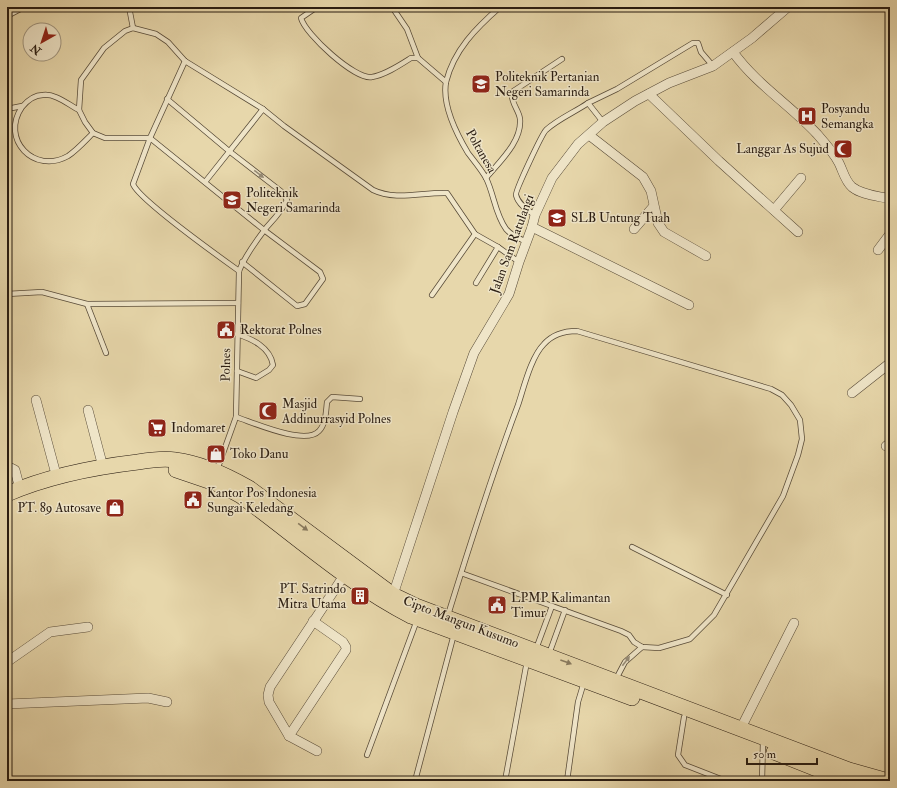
<svg xmlns="http://www.w3.org/2000/svg" width="897" height="788" font-family="'IM FELL Double Pica',serif">
<style>
.lines{fill:none;stroke-linecap:round;stroke-linejoin:round}
.service-casing{stroke:#584b38;stroke-width:6}
.minor-casing{stroke:#584b38;stroke-width:10}
.trunk-casing{stroke:#291c11;stroke-width:16}
.service{stroke:#efe5c8;stroke-width:4.5}
.minor{stroke:#efe5c8;stroke-width:9}
.trunk{stroke:#e7d7ab;stroke-width:15}
.oneway{fill:#968b76}
.oneway2{fill:#887a5e}
.labels{text-anchor:middle;dominant-baseline:central;stroke-width:3;stroke-linejoin:round;paint-order:stroke}
.poi-label{font-size:13px;fill:#291c11;stroke:#efe5c8;text-anchor:start}
.street-label{font-size:13px;fill:#291c11;stroke:#efe5c8}
</style>
<rect width="100%" height="100%" fill="#e7d7ab"/>
<filter id="stains"><feTurbulence type="fractalNoise" baseFrequency=".005" numOctaves="4"/><feColorMatrix values="0 0 0 0 .2 0 0 0 0 .09 0 0 0 0 .02 0 0 0 .5 -.17"/></filter>
<radialGradient id="worn" r=".72"><stop offset=".6" stop-color="#630" stop-opacity="0"/><stop offset="1" stop-color="#630" stop-opacity=".3"/></radialGradient>
<g class="lines">
<!-- service casing -->
<g class="service-casing">
<g id="service">
<polyline points="129,7 133,28"/>
<path d="M317,7l-16,11c4,16 54,62 71,59 13,-2 28,-12 39,-19h7l28,24c8,-32 30,-54 54,-75"/>
<polyline points="392,7 407,29 418,58"/>
<polyline points="7,16 24,7"/>
<polyline points="185,61 168,42 156,34 133,28 125,31 104,48 81,80 79,110 85,122 93,133 105,138 150,138 264,230 320,272 323,279 305,304 297,306 242,262"/>
<path d="M446,82c-4,23 10,51 22,71 6,8 13,16 18,25 8,16 9,36 20,51 5,6 14,10 21,13"/>
<path d="M167,99l62,52 53,41 5,8c-5,11 -13,19 -21,28 -10,13 -21,28 -27,43l-3,146 -19,53"/>
<polyline points="7,109 22,106"/>
<path d="M79,110c-10,-5 -24,-17 -36,-15 -8,0 -16,6 -21,12 -22,32 12,68 46,49 9,-6 17,-15 25,-23"/>
<polyline points="603,122 588,103 617,89 693,43 698,43 701,52 713,66"/>
<path d="M486,178c13,-16 36,-36 34,-59 -1,-9 -10,-17 -8,-27l50,-33"/>
<path d="M205,182l58,-73 21,17 89,64c23,11 49,2 74,3l28,41 -43,61"/>
<path d="M535,215c-8,-5 -17,-11 -19,-20 -1,-4 26,-61 30,-65 12,-11 29,-18 42,-27"/>
<polyline points="475,234 498,247 476,283"/>
<polyline points="498,247 519,262"/>
<path d="M239,271c-18,-13 -101,-72 -106,-87l17,-46 35,-77 78,48"/>
<polyline points="7,294 42,292 87,304 238,303"/>
<polyline points="87,304 106,353"/>
<path d="M237,371l19,7 13,-8 4,-5c-3,-18 -21,-26 -36,-31"/>
<path d="M236,417c16,5 69,29 83,14 7,-7 7,-20 8,-29l5,-5 28,2"/>
<polyline points="632,547 727,595"/>
<path d="M448,615c22,-71 44,-141 70,-210 6,-18 13,-48 26,-61 9,-10 20,-13 33,-13l194,58 11,6 9,10 9,15 2,19 -4,16 -15,41 -69,119 -24,24 -31,9 -17,-1 -8,-5 -5,-7 -8,-4 -160,-58"/>
<polyline points="536,649 552,606"/>
<polyline points="549,654 565,610"/>
<polyline points="616,679 625,662 642,647"/>
<polyline points="684,717 678,755 685,765 726,781"/>
<polyline points="367,755 417,620"/>
<polyline points="415,781 454,634"/>
<polyline points="505,781 527,661"/>
<polyline points="567,781 578,702 584,682"/>
<polyline points="762,781 763,741"/>
</g>
</g>
<!-- minor casing -->
<g class="minor-casing">
<g id="minor">
<path d="M733,52c23,32 57,53 84,82 7,8 17,19 22,29 4,8 6,18 13,24 10,8 26,9 38,12"/>
<polyline points="649,94 719,161 798,232"/>
<polyline points="589,135 643,177 651,191 658,223 664,232 706,256"/>
<polyline points="774,210 801,178"/>
<polyline points="532,227 689,305"/>
<polyline points="634,229 653,207"/>
<polyline points="878,250 890,234"/>
<polyline points="852,393 890,363"/>
<polyline points="36,400 57,478"/>
<polyline points="88,410 103,467"/>
<polyline points="886,446 890,443"/>
<polyline points="7,466 15,470 20,489"/>
<polyline points="393,595 453,412 474,353 509,294 519,262 532,227 535,215 552,178 578,144 603,122 635,101 669,83 713,66 752,38 788,7"/>
<polyline points="7,662 50,632 88,627"/>
<polyline points="7,704 148,698 167,702"/>
<polyline points="741,728 794,623"/>
<polyline points="289,736 346,650 346,647 343,642 313,621"/>
<polyline points="317,751 289,736 269,702 268,695 270,687 347,571"/>
</g>
</g>
<!-- trunk casing -->
<g class="trunk-casing">
<g id="trunk">
<path d="M176,470l47,16 18,10c56,41 109,89 170,120l221,82"/>
<path d="M7,494c39,-17 88,-27 131,-32 12,-2 25,-4 37,-2 26,3 51,15 74,28l144,107 23,11 433,164 39,11"/>
<polyline points="774,752 847,781"/>
</g>
</g>
<!-- service -->
<use href="#service" class="service"/>
<!-- minor -->
<use href="#minor" class="minor"/>
<!-- trunk -->
<use href="#trunk" class="trunk"/>
</g>
<!-- one-way arrows -->
<defs><path id="oneway-solid" d="M-6-.8H1V-3.2L6.5 0L1 3.2V.8H-6Z"/></defs>
<g class="oneway">
<use href="#oneway-solid" transform="translate(259 174) rotate(38)"/>
<use href="#oneway-solid" transform="translate(626 661) rotate(-53)"/>
</g>
<g class="oneway2">
<use href="#oneway-solid" transform="translate(303 527) rotate(36)"/>
<use href="#oneway-solid" transform="translate(566 662) rotate(20)"/>
</g>
<!-- icons -->
<defs>
<g id="university-square" transform="scale(1)"><rect x="-9" y="-9" width="18" height="18" rx="4" fill="#8f2418" stroke="#efe5c8"/><path d="M0-5L7-2L0 1L-7-2ZM-4 1L0 2.5L4 1V4Q0 6-4 4Z" fill="#fff"/></g>
<g id="hospital-square" transform="scale(1)"><rect x="-9" y="-9" width="18" height="18" rx="4" fill="#8f2418" stroke="#efe5c8"/><path d="M-5-5h3v3.5h4V-5h3V5h-3V1.5h-4V5h-3Z" fill="#fff"/></g>
<g id="mosque-square" transform="scale(1)"><rect x="-9" y="-9" width="18" height="18" rx="4" fill="#8f2418" stroke="#efe5c8"/><path d="M3.5-4.9A6 6 0 1 0 3.5 4.9A5 5 0 1 1 3.5-4.9Z" fill="#fff"/></g>
<g id="school-square" transform="scale(1)"><rect x="-9" y="-9" width="18" height="18" rx="4" fill="#8f2418" stroke="#efe5c8"/><path d="M0-5L7-2L0 1L-7-2ZM-4 1L0 2.5L4 1V4Q0 6-4 4Z" fill="#fff"/></g>
<g id="civic-square" transform="scale(1)"><rect x="-9" y="-9" width="18" height="18" rx="4" fill="#8f2418" stroke="#efe5c8"/><path d="M-.6-6.5H3V-4.5H.6V-3L4-1V1h2V6H-6V1h2V-1L-.6-3ZM-1.2 2.5V6h2.4V2.5Z" fill="#fff"/></g>
<g id="supermarket-square" transform="scale(1)"><rect x="-9" y="-9" width="18" height="18" rx="4" fill="#8f2418" stroke="#efe5c8"/><path d="M-6-5.5h2.5l.6 2H6L4.5 2H-2.5L-4.4-4H-6ZM-1.5 3.2a1.3 1.3 0 1 0 .1 0ZM3 3.2a1.3 1.3 0 1 0 .1 0Z" fill="#fff"/></g>
<g id="shop-square" transform="scale(1)"><rect x="-9" y="-9" width="18" height="18" rx="4" fill="#8f2418" stroke="#efe5c8"/><path d="M-5-2.5h2.3a2.7 3.5 0 0 1 5.4 0H5L5.5 6h-11ZM-1.5-2.5h3a1.5 2.3 0 0 0-3 0Z" fill="#fff"/></g>
<g id="building-square" transform="scale(1)"><rect x="-9" y="-9" width="18" height="18" rx="4" fill="#8f2418" stroke="#efe5c8"/><path d="M-4-6H4V6H1V3H-1V6H-4ZM-2.5-4.3h1.7v1.8h-1.7ZM.8-4.3h1.7v1.8H.8ZM-2.5-1h1.7V.8h-1.7ZM.8-1h1.7V.8H.8Z" fill="#fff"/></g>
</defs>
<g fill-rule="evenodd">
<use href="#university-square" x="481" y="84"/>
<use href="#hospital-square" x="807" y="116"/>
<use href="#mosque-square" x="843" y="149"/>
<use href="#university-square" x="232" y="200"/>
<use href="#school-square" x="557" y="218"/>
<use href="#civic-square" x="226" y="330"/>
<use href="#mosque-square" x="268" y="411"/>
<use href="#supermarket-square" x="157" y="428"/>
<use href="#shop-square" x="216" y="454"/>
<use href="#civic-square" x="193" y="500"/>
<use href="#shop-square" x="115" y="508"/>
<use href="#building-square" x="360" y="596"/>
<use href="#civic-square" x="497" y="605"/>
</g>
<g class="labels">
<!-- poi labels -->
<g class="poi-label">
<text x="495" y="77">Politeknik Pertanian<tspan x="495" dy="15">Negeri Samarinda</tspan></text>
<text x="821" y="109">Posyandu<tspan x="821" dy="15">Semangka</tspan></text>
<text x="829" y="149" text-anchor="end">Langgar As Sujud</text>
<text x="246" y="193">Politeknik<tspan x="246" dy="15">Negeri Samarinda</tspan></text>
<text x="571" y="218">SLB Untung Tuah</text>
<text x="240" y="330">Rektorat Polnes</text>
<text x="282" y="404">Masjid<tspan x="282" dy="15">Addinurrasyid Polnes</tspan></text>
<text x="171" y="428">Indomaret</text>
<text x="230" y="454">Toko Danu</text>
<text x="207" y="493">Kantor Pos Indonesia<tspan x="207" dy="15">Sungai Keledang</tspan></text>
<text x="101" y="508" text-anchor="end">PT. 89 Autosave</text>
<text x="346" y="589" text-anchor="end">PT. Satrindo<tspan x="346" dy="15">Mitra Utama</tspan></text>
<text x="511" y="598">LPMP Kalimantan<tspan x="511" dy="15">Timur</tspan></text>
</g>
<!-- street labels -->
<g class="street-label">
<text transform="translate(481 151) rotate(60)">Poltanesa</text>
<text transform="translate(512 244) rotate(-70)">Jalan Sam Ratulangi</text>
<text transform="translate(226 365) rotate(-89)">Polnes</text>
<text transform="translate(461 622) rotate(21)">Cipto Mangun Kusumo</text>
</g>
</g>
<!-- margin -->
<rect width="897" height="788" fill="none" stroke="#e7d7ab" stroke-width="24"/>
<rect x="8" y="8" width="881" height="772" fill="none" stroke="#291c11" stroke-width="2"/>
<rect x="12" y="12" width="873" height="764" fill="none" stroke="#291c11"/>
<!-- north arrow -->
<g transform="translate(42 42) rotate(219)"><circle r="19" fill="#efe5c8" stroke="#a0957f"/>
<path d="M0-3L7 15L0 10L-7 15Z" fill="#8f2418"/>
<text y="-6" font-size="11" font-weight="bold" text-anchor="middle" fill="#291c11">N</text>
</g>
<!-- scale -->
<path d="M747 758v6h70v-6" fill="none" stroke="#291c11" stroke-width="2"/>
<text x="753" y="758" font-size="12" fill="#291c11" stroke="#efe5c8" stroke-width="3" paint-order="stroke">50 m</text>
<rect width="100%" height="100%" filter="url(#stains)"/>
<rect width="100%" height="100%" fill="url(#worn)"/>
</svg>
